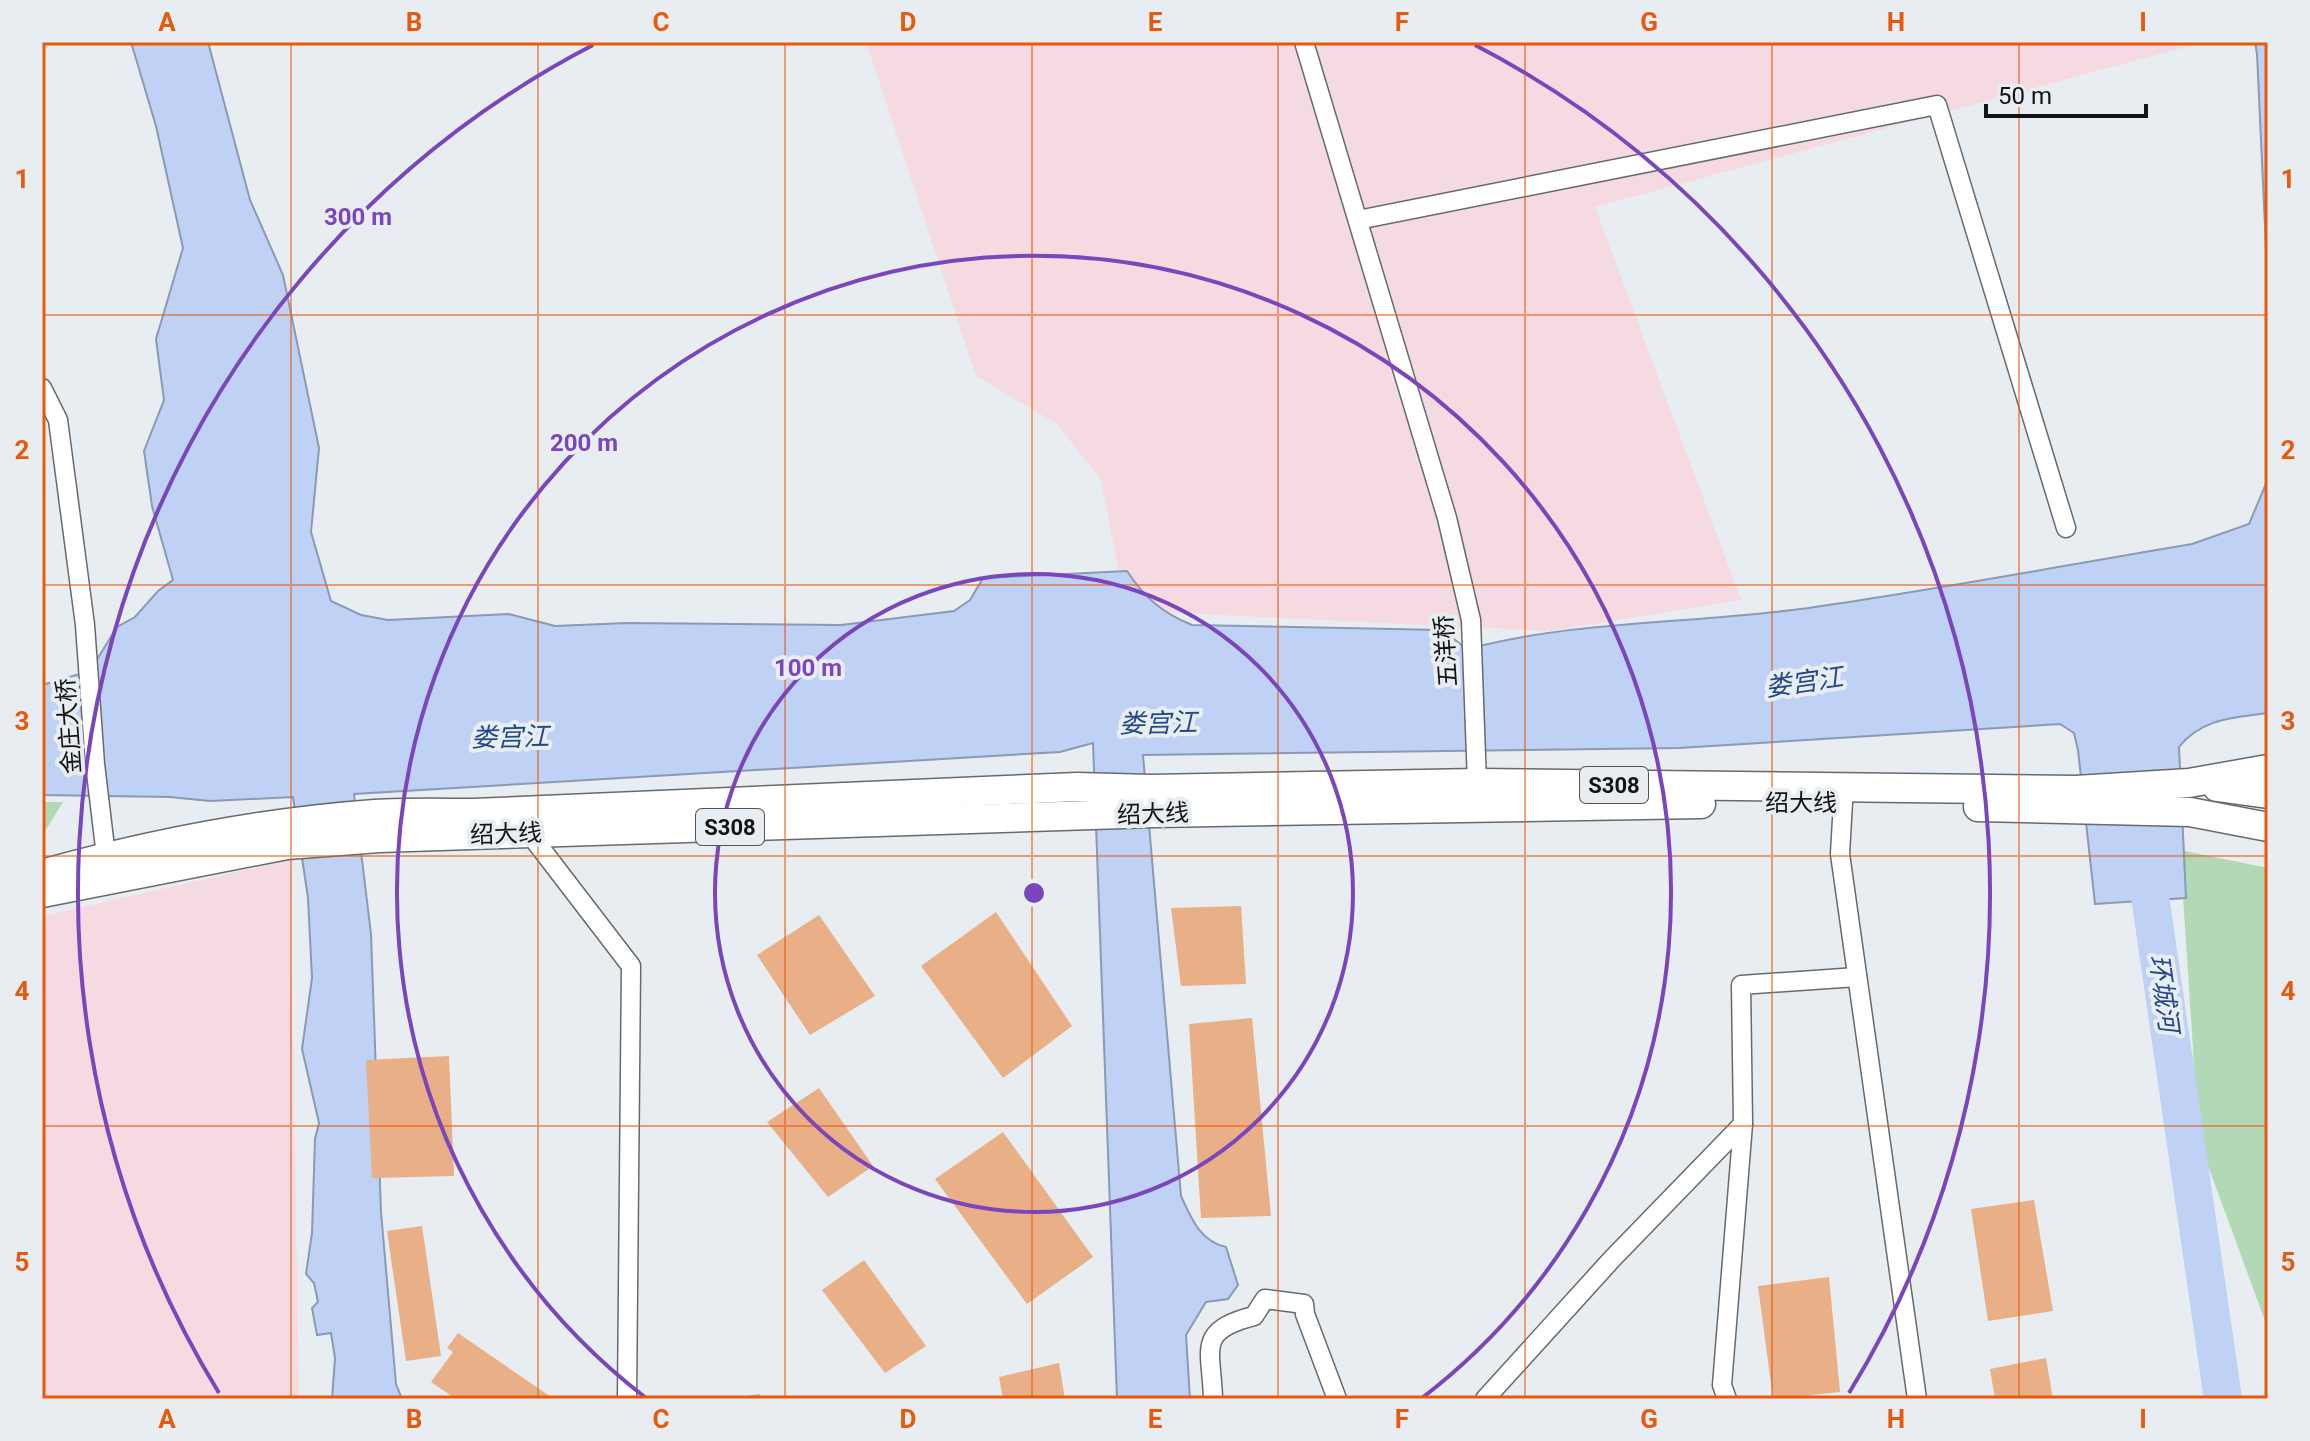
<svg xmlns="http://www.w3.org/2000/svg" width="2310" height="1441" font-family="Roboto,'Noto Sans SC',sans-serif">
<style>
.industrial{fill:#f5dbe1}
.green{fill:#b3d8b6}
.water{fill:#bfd2f5;stroke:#8b99b2;stroke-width:2}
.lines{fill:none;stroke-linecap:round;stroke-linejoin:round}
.river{stroke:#bfd2f5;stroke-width:38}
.building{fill:#e9af86}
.street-casing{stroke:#666a6e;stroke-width:21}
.primary-casing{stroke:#666a6e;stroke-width:31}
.street{stroke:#fff;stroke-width:18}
.primary{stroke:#fff;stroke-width:28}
.grid{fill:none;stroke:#e8590c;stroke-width:2;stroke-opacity:0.55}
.ring{fill:none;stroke:#7b45bc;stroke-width:4}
.labels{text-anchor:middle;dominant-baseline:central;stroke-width:8;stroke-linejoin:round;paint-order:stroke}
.shield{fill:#e8edf2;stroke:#525457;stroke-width:2}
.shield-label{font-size:22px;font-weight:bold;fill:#111314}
.street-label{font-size:24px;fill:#111314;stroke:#e8edf2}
.water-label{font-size:26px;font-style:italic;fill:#25488a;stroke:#e8edf2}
.centre{fill:#7b45bc;stroke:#e8edf2;stroke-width:4}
.ring-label{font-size:24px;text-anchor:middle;font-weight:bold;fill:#7b45bc;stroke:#e8edf2;stroke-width:8;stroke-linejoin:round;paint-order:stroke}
.neatline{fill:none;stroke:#e8590c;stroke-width:3}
.grid-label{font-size:26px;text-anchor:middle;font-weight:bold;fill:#e8590c}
</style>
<rect width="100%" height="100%" fill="#e8edf2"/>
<!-- industrial -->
<g class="industrial">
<polygon points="866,42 2204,42 1595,207 1741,600 1550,631 1156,612 1118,569 1101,480 1057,424 976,376"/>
<polygon points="290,860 299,1399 42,1399 42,916"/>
</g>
<!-- green -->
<g class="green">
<polygon points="42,802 63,802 42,836"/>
<polygon points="2180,850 2268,868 2268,1329 2199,1141"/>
</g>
<!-- water -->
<g class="water">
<path d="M131,42h77l42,158 33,75 36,173 -8,84 20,69 30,14 27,5 121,-6 46,12 72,-3 214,2 113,-14 16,-11 13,-22 144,-7c17,26 35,42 65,54l250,5 25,19c114,-30 233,-25 348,-42 126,-18 251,-42 377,-63l57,-20 19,-45v234c-34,5 -66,5 -89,34l7,151 -91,6 -17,-154 -4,-17 -14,-9 -381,24 -536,7 38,441c10,22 19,45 45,51l12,38 -10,14 -22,3 -20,33 4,64h-73l-24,-656 -33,9 -706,42 17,140 10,278 15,172 6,15h-70l3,-41 -4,-25 -14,2 -5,-27 6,-6 -4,-19 -8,-9 6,-41 3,-94 4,-16 -17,-74 10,-71 -4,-80 -15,-101 -83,4 -40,-4 -128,-2v-110l48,-14 27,-44 18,-10 23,-26 15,-11 -21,-74 -8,-55 20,-51 -8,-61 27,-91 -27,-122z"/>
<polygon points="2255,42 2268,42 2268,291 2257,54"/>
</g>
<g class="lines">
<!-- river -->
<polyline class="river" points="2143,848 2223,1399"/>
</g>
<!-- building -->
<g class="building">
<polygon points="1241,906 1246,984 1181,986 1171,908"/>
<polygon points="996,912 1072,1026 1003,1078 921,966"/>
<polygon points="819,915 875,996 810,1035 757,955"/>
<polygon points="1252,1018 1271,1216 1201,1218 1189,1024"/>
<polygon points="449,1056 454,1176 372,1178 366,1060"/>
<polygon points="819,1088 873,1166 828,1197 767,1122"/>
<polygon points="1003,1132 1093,1257 1027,1304 935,1179"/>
<polygon points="2034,1200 2053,1311 1988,1321 1971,1209"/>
<polygon points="422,1226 441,1356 406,1361 387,1231"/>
<polygon points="864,1260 926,1346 885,1373 822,1290"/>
<polygon points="1829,1277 1840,1392 1773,1399 1758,1286"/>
<polygon points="458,1333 554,1399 456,1399 431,1382 453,1352 447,1348"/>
<polygon points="2046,1358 2053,1399 1995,1399 1990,1369"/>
<polygon points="1059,1363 1065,1399 1003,1399 999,1377"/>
<polygon points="760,1394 761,1399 740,1399 740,1397"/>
</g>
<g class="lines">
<!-- street casing -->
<g class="street-casing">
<g id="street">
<polyline points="1304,42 1447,518 1471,620 1477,783"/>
<polyline points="1358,220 1937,105 2066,528"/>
<polyline points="42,388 58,420 85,625 95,764 106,856"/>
<polyline points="1843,802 1840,854 1917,1399"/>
<polyline points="529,833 631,966 627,1399"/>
<path d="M1213,1399c-1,-49 -18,-68 41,-83l11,-17 39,5 1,10 32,85"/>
<polyline points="1485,1399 1612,1259 1743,1124 1741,985 1857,977"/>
<polyline points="1727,1399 1722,1385 1743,1124"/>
</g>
</g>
<!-- primary casing -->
<g class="primary-casing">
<g id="primary">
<polyline points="2217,787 2268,794"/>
<polyline points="1978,807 2190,812 2268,827"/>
<path d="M42,874c108,-30 221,-52 333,-60 33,-2 66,-1 98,-1l604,-26 74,2 326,-6 599,7 113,-7 79,-14"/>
<polyline points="42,893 287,845 379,838 1154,813 1701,804"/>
</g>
</g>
<!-- street -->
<use href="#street" class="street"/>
<!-- primary -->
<use href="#primary" class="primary"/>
</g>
<!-- grid -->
<path class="grid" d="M291,42v1357M538,42v1357M785,42v1357M1032,42v1357M1278,42v1357M1525,42v1357M1772,42v1357M2019,42v1357M42,315h2226M42,585h2226M42,856h2226M42,1126h2226"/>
<!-- distance rings -->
<g class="ring">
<circle cx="1034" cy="893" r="319"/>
<path d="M646 1398A637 637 0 1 1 1422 1398"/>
<path d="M219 1393A956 956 0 0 1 593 45M1475 45A956 956 0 0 1 1849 1393"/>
</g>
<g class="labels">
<!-- shield labels -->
<g class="shield">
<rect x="1580" y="767" width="68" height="36" rx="6"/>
<rect x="696" y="809" width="68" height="36" rx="6"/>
</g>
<g class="shield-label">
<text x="1614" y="785">S308</text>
<text x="730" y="827">S308</text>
</g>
<!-- street labels -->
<g class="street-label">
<text transform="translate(1446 651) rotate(-94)">五洋桥</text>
<text transform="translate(69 726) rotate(-94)">金庄大桥</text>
<text x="1801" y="803">绍大线</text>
<text transform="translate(1153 814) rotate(-2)">绍大线</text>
<text transform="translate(506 834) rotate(-2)">绍大线</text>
</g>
<!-- water labels -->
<g class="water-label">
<text transform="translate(1804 682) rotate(-8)">娄宫江</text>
<text transform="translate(1158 723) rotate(-1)">娄宫江</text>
<text transform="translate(510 737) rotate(-1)">娄宫江</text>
<text transform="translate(2164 993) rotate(82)">环城河</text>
</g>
</g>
<circle cx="1034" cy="893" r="12" class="centre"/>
<g class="ring-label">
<text x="358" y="225">300 m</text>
<text x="584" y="451">200 m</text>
<text x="808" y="676">100 m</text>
</g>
<!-- border -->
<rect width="2310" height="1441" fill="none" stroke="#e8edf2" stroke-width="88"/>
<!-- scale -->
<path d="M1986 104v12h160v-12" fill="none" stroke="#111314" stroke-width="4"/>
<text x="1998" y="104" font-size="24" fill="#111314" stroke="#e8edf2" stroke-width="6" paint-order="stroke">50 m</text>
<rect x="44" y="44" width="2222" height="1353" class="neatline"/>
<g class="grid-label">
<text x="167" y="31">A</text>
<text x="414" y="31">B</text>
<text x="661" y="31">C</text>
<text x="908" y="31">D</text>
<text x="1155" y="31">E</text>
<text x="1402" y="31">F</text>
<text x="1649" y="31">G</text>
<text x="1896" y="31">H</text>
<text x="2143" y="31">I</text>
<text x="22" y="188">1</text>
<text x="2288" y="188">1</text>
<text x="22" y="459">2</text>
<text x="2288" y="459">2</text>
<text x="22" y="730">3</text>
<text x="2288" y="730">3</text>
<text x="22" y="1000">4</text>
<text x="2288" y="1000">4</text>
<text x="22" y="1271">5</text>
<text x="2288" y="1271">5</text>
<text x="167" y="1428">A</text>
<text x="414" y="1428">B</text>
<text x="661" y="1428">C</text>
<text x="908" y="1428">D</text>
<text x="1155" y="1428">E</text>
<text x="1402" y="1428">F</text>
<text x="1649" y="1428">G</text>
<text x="1896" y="1428">H</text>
<text x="2143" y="1428">I</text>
</g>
</svg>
